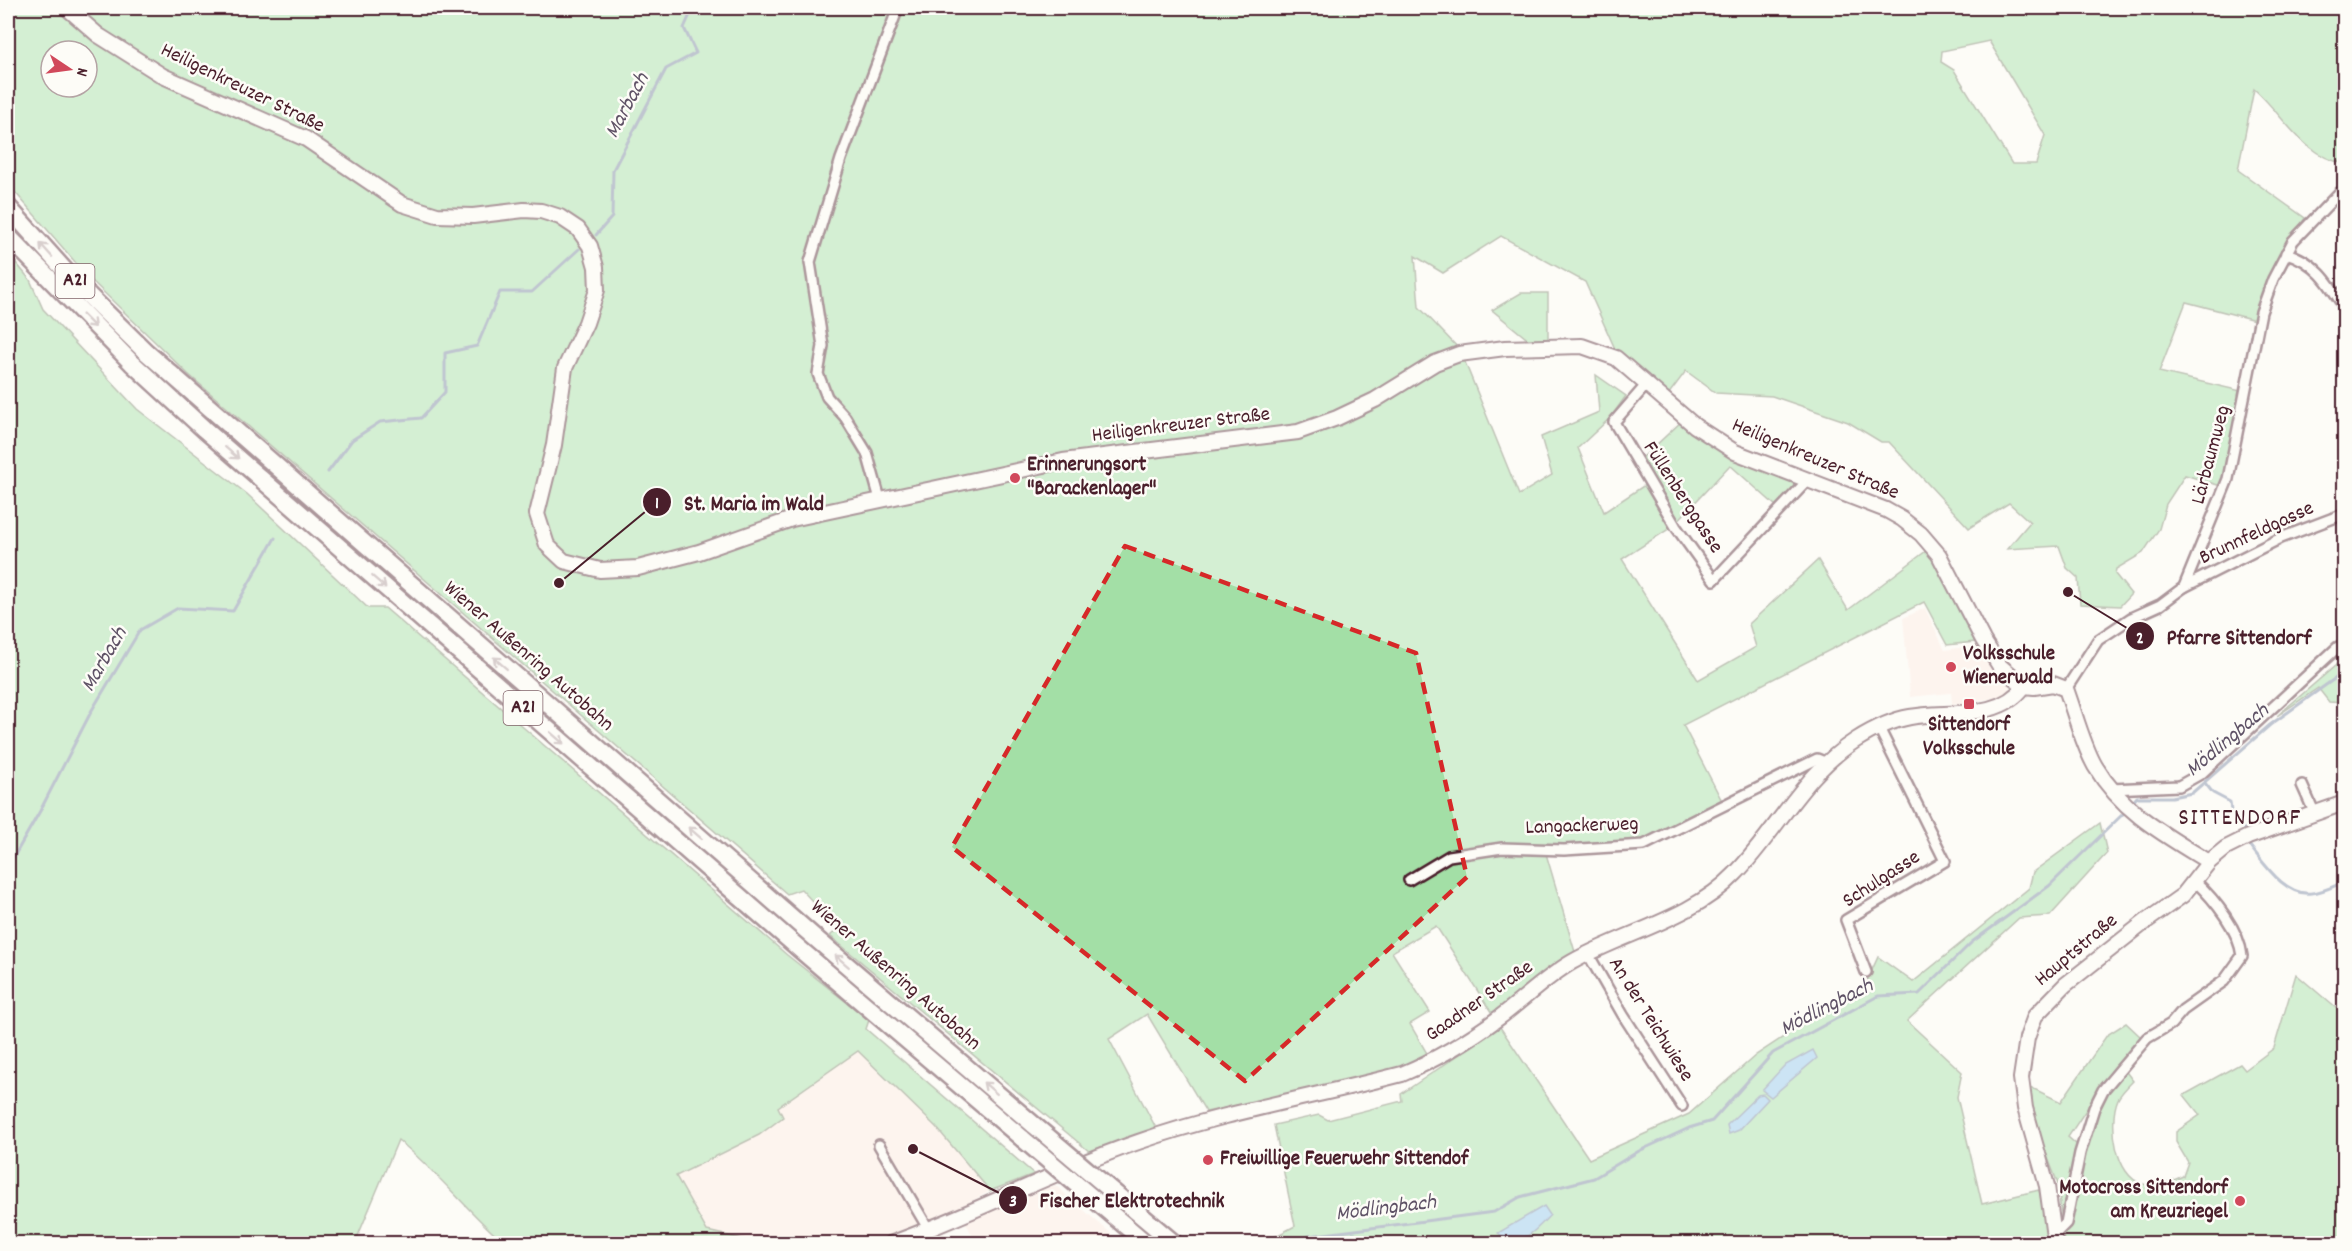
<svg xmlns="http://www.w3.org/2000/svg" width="2352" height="1251" font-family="Dekko,sans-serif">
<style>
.built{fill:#fdece3}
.green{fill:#a3dfa6;stroke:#767f68;stroke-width:1.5;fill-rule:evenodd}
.water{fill:#90c8ef;stroke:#7484a1;stroke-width:1.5}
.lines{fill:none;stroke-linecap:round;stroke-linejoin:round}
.stream{stroke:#7484a1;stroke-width:3}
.street-casing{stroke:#4a1f2b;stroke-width:14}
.secondary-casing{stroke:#4a1f2b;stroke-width:18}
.highway-casing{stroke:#4a1f2b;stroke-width:21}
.street{stroke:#fdfcf7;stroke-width:9}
.secondary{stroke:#fdfcf7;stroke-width:14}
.highway{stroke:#fdfcf7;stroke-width:16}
.highway-bridge-casing{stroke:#4a1f2b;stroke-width:21;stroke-linecap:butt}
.highway-bridge{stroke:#fdfcf7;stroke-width:16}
.oneway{stroke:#ac999b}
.marked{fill:none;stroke:#d62828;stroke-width:4.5;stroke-dasharray:12 8;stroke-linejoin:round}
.poi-dot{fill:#d1495b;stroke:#fdfcf7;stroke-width:2}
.labels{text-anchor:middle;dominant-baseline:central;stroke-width:5;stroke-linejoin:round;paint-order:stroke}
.shield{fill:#fdfcf7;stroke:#806168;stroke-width:1.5}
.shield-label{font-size:20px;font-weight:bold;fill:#4a1f2b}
.street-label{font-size:21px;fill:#4a1f2b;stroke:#fdfcf7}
.poi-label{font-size:21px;font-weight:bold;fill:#4a1f2b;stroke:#fdfcf7;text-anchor:start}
.water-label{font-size:22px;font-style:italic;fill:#5f5266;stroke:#fdfcf7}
.quarter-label{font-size:24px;letter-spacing:1.5px;fill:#4a1f2b;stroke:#fdfcf7}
.leader{fill:none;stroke:#4a1f2b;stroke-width:2}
.callout-dot{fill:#4a1f2b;stroke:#fdfcf7;stroke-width:2}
.mark-label{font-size:18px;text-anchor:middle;font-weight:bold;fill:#fff}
.callout-label{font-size:22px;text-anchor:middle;font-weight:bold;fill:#4a1f2b;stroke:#fdfcf7;stroke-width:5;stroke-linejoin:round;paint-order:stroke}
</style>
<rect width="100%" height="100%" fill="#fdfcf7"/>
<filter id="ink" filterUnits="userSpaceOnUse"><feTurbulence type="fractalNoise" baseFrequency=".0167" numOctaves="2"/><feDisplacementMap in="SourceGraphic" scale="12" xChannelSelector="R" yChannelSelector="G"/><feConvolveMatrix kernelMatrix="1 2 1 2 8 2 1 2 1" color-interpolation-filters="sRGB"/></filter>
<g filter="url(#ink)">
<!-- built -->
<g class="built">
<polygon points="1925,608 1945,650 1978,645 2009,684 2010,693 1996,698 1952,704 1951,693 1910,697 1903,618"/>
<polygon points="858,1051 936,1127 990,1191 937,1220 867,1243 760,1244 707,1231 676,1176 759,1135 777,1108"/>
<polygon points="1055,1185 1122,1243 977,1243 965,1222"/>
</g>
<!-- green -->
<g class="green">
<path d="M8,8h2336v155c-40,-5 -62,-50 -90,-74l-16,81 67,48 -31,46 -19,56 -69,-18 -27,70 82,19 -20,95 -36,-11 -19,29 -7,25 -16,24 -27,16 -1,5 16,20 -11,12 -40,-2 -2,-26 -11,-10 -8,-22 -52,3 23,-27 -21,-19 -40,25 -80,-86h-8l-33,-20 -76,-26 -56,-3 -30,-22 -18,24 -52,-44 -31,-69 -84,-46 -58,37 -28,-17 4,51 41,43 59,145 33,-20 -11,-38 58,-25 -3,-37 30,21 -16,22 -32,30 26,64 47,-31 -12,-20 42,-39 112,58 1,9 -18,17 -46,-41 -58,62 -50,32 76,121 58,-33 -7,-23 69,-64 30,50 78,-59 14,16 35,75 -28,3 -23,-43 -241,123 39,76 -54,32 -23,8 -101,6 31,105 -82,63 -57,-89 -44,26 38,60 -20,12 19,33 -34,14 -189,41 -59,-98 -38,25 47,89 -66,24 -260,-216 8,-7 -37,-40 -14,5 -599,-520 -100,-97 -80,-93zM1989,41l56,94 -9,29h-24l-58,-94 -13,-8 1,-11zM51,51h36v36h-36z"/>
<path d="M8,253l22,27 13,29 94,100 110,85 121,114h17l402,347 82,65 -3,9 168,145 -44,17 -54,-64 -78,-76 -80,56 5,10 -24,18 -83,41 31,55 53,12h-256c-37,-32 -67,-72 -106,-103l-43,103h-347z"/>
<polygon points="1521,293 1548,293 1548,341 1531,342 1492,310"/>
<polygon points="2344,653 2344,703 2329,702 2318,688 2277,716 2336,665"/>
<polygon points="2100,823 2107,853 2050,916 2019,918 1907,1021 1962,1072 1957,1097 1982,1204 2039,1190 2050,1243 1261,1244 1295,1226 1274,1125 1319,1115 1328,1120 1402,1101 1401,1094 1500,1027 1589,1159 1689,1114 1756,1055 1866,983 1878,957 1913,982 2029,888 2033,872"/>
<path d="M2296,974l48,41v228h-280l-6,-59 -24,-62 -6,-36 33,16 46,-67 19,-12 16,15 -27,28 -47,71 15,13 15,-44 26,-37 9,12c-5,5 -12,12 -15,18 -10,23 -3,78 25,85 15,3 27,-2 40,-8l5,-14 -12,-20v-10l24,-17 -16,-20 56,-31 5,6 29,-22z"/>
</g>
<!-- water -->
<g class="water">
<polygon points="1813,1050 1817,1058 1771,1097 1762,1090 1784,1066"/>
<polygon points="1763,1094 1768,1099 1739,1130 1729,1134 1727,1125 1758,1095"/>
<path d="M1544,1206l6,9c-14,15 -31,36 -52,18z"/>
</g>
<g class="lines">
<!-- stream -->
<g class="stream">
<polyline points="596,235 612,217 613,170 666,69 696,53 684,28 693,8"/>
<polyline points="328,472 352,440 380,422 421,418 445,392 445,353 477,346 500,292 532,292 579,249"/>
<polyline points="2205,783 2213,793 2230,802 2231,812 2244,829"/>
<polyline points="2132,803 2137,797 2172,797 2192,793 2270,725 2344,672"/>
<path d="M2249,845c15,18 36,52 63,48 11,-1 22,-7 32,-11"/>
<polyline points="8,867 40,811 92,710 140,630 178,608 233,611 275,538"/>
<polyline points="1293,1244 1309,1236 1494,1212 1520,1197 1594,1178 1639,1151 1689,1128 1712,1121 1773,1053 1878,996 1919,994 1972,942 2049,886 2126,811"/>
</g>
<!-- street casing -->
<g class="street-casing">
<g id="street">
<path d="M2286,253c29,8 43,30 58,54"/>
<polyline points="1647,384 1614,422 1676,527 1714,580 1808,480"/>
<polyline points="880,499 867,453 845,417 827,397 818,374 823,346 810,262 841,159 898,8"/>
<polyline points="2184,587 2281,538 2344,514"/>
<polyline points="2066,689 2098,640 2131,618 2160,605 2184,587 2228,479 2261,312 2273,279 2293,241 2339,193"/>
<polyline points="2302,785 2315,814"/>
<polyline points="2111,789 2179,786 2202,773 2338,647"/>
<polyline points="1409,880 1449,856 1502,848 1564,850 1644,845 1817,759 1827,763"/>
<polyline points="1588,954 1623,1015 1682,1106"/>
<polyline points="1866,972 1846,920 1945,861 1879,728"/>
<polyline points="879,1145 929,1230"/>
<path d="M2054,1235l12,-12 14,-70 14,-45 9,-18 44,-52 24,-14 12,-14 41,-29 18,-25c-3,-26 -27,-56 -46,-74"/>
</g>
</g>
<!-- secondary casing -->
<g class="secondary-casing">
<g id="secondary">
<path d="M67,8l31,27 65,41 143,63 96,65 35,11 36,1 51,-6 17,1 19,6 18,12 12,17 6,21 1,23 -11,33 -21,45 -11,77 -17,69 10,31 17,16 36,9 38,-2 61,-16 93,-33 271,-58 235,-29 39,-14 38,-18 60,-37 24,-9 46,-6 77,-2 34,12 79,68 40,26 151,58 16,9 19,15 18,21 44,85 16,25 25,21 10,1 19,-3 13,5c9,24 16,54 29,77 27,46 70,69 114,96"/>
<path d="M890,1244c84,-30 163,-73 248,-102 86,-30 176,-45 264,-68 36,-15 67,-34 98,-57 24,-18 46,-40 72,-55 53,-30 120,-43 163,-88 42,-43 68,-100 121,-134 16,-10 36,-20 54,-23 37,-7 90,4 114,-31"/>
<polyline points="2055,1244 2047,1186 2025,1108 2021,1078 2027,1038 2035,1016 2065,985 2145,922 2183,895 2209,862 2226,848 2248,837 2344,803"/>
</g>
</g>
<!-- highway casing -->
<g class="highway-casing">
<g id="highway">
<polyline points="8,207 76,283 146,352 814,937 1035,1126"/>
<polyline points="8,236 132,363 204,429 802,951 1023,1139"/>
</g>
</g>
<!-- street -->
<use href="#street" class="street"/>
<!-- secondary -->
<use href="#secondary" class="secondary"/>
<!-- highway -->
<use href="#highway" class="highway"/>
<!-- highway-bridge casing -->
<g class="highway-bridge-casing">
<g id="highway-bridge">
<polyline points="1035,1126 1175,1244"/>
<polyline points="1023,1139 1147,1244"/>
</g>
</g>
<!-- highway-bridge -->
<use href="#highway-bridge" class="highway-bridge"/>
</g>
<!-- one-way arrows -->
<defs><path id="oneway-shaft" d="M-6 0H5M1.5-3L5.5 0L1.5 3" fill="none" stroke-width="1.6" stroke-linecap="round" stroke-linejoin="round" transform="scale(1.5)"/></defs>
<g class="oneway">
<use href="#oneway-shaft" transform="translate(46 250) rotate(-132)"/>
<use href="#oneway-shaft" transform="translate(89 321) rotate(45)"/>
<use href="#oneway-shaft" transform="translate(232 453) rotate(41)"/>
<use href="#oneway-shaft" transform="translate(379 582) rotate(41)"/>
<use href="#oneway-shaft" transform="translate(500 663) rotate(-139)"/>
<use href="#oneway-shaft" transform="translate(557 738) rotate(41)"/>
<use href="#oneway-shaft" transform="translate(695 833) rotate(-139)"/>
<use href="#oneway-shaft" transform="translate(842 961) rotate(-139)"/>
<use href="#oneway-shaft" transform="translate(990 1088) rotate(-139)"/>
</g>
</g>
<!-- marked area -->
<path d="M0 0H2352V1251H0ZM1125,546l291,107 51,224 -222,204 -293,-234z" fill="#fdfcf7" fill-opacity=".55" fill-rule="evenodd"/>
<path class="marked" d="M1125,546l291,107 51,224 -222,204 -293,-234z"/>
<!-- markers -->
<g class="poi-dot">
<circle cx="1015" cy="478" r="6"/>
<circle cx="1951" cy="667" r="6"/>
<rect x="1963" y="698" width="12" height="12" rx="3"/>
<circle cx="1208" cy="1160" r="6"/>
<circle cx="2240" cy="1201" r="6"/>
</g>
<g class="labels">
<!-- shield labels -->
<g class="shield">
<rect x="55.5" y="264" width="39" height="34" rx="4.5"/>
<rect x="503.5" y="691" width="39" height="34" rx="4.5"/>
</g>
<g class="shield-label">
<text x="75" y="281">A21</text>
<text x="523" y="708">A21</text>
</g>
<!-- street labels -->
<g class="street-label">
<text transform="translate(242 89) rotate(26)">Heiligenkreuzer Straße</text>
<text transform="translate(1181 426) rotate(-7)">Heiligenkreuzer Straße</text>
<text transform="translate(2212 455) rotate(-75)">Lärbaumweg</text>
<text transform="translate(1815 460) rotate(23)">Heiligenkreuzer Straße</text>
<text transform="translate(1682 498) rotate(57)">Füllenberggasse</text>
<text transform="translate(2257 534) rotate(-25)">Brunnfeldgasse</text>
<text transform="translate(528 657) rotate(41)">Wiener Außenring Autobahn</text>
<text transform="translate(1582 827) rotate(-2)">Langackerweg</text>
<text transform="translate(1882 880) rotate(-33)">Schulgasse</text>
<text transform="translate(2077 951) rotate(-40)">Hauptstraße</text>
<text transform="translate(895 976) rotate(41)">Wiener Außenring Autobahn</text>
<text transform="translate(1480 1002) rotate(-35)">Gaadner Straße</text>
<text transform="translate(1650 1020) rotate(58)">An der Teichwiese</text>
</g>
<!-- poi labels -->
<g class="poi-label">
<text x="1027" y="466">Erinnerungsort<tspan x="1027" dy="24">"Barackenlager"</tspan></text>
<text x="1963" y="655">Volksschule<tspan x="1963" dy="24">Wienerwald</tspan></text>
<text x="1969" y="726" text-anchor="middle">Sittendorf<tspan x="1969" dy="24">Volksschule</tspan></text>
<text x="1220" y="1160">Freiwillige Feuerwehr Sittendof</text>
<text x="2228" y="1189" text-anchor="end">Motocross Sittendorf<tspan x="2228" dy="24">am Kreuzriegel</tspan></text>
</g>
<!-- water labels -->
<g class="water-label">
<text transform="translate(628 106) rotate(-62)">Marbach</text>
<text transform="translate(105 660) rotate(-60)">Marbach</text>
<text transform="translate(2228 741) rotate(-40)">Mödlingbach</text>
<text transform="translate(1827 1008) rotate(-27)">Mödlingbach</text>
<text transform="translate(1386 1209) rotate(-7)">Mödlingbach</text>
</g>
<!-- quarter labels -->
<g class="quarter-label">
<text x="2240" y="819">SITTENDORF</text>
</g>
</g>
<!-- callouts -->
<path class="leader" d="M559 583L657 502M2068 592L2140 636M913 1149L1013 1200"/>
<g class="callout-dot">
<circle cx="559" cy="583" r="6"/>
<circle cx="2068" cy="592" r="6"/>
<circle cx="913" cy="1149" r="6"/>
<circle cx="657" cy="502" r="15"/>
<circle cx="2140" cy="636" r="15"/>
<circle cx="1013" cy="1200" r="15"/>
</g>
<g class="mark-label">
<text x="657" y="508">1</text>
<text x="2140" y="643">2</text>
<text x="1013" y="1206">3</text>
</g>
<g class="callout-label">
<text x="754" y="510">St. Maria im Wald</text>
<text x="2239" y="644">Pfarre Sittendorf</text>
<text x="1132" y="1207">Fischer Elektrotechnik</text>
</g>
<!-- margin -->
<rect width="2352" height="1251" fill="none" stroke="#fdfcf7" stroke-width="30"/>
<rect x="15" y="15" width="2322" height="1221" fill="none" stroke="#4a1f2b" stroke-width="2" filter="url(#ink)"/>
<!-- north arrow -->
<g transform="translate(69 69) rotate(103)"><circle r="28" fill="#fdfcf7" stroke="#b5a4a5" stroke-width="1.5"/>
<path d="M0-4.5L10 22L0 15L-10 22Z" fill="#d1495b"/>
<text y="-9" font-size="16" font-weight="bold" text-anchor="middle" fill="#4a1f2b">N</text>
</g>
</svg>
